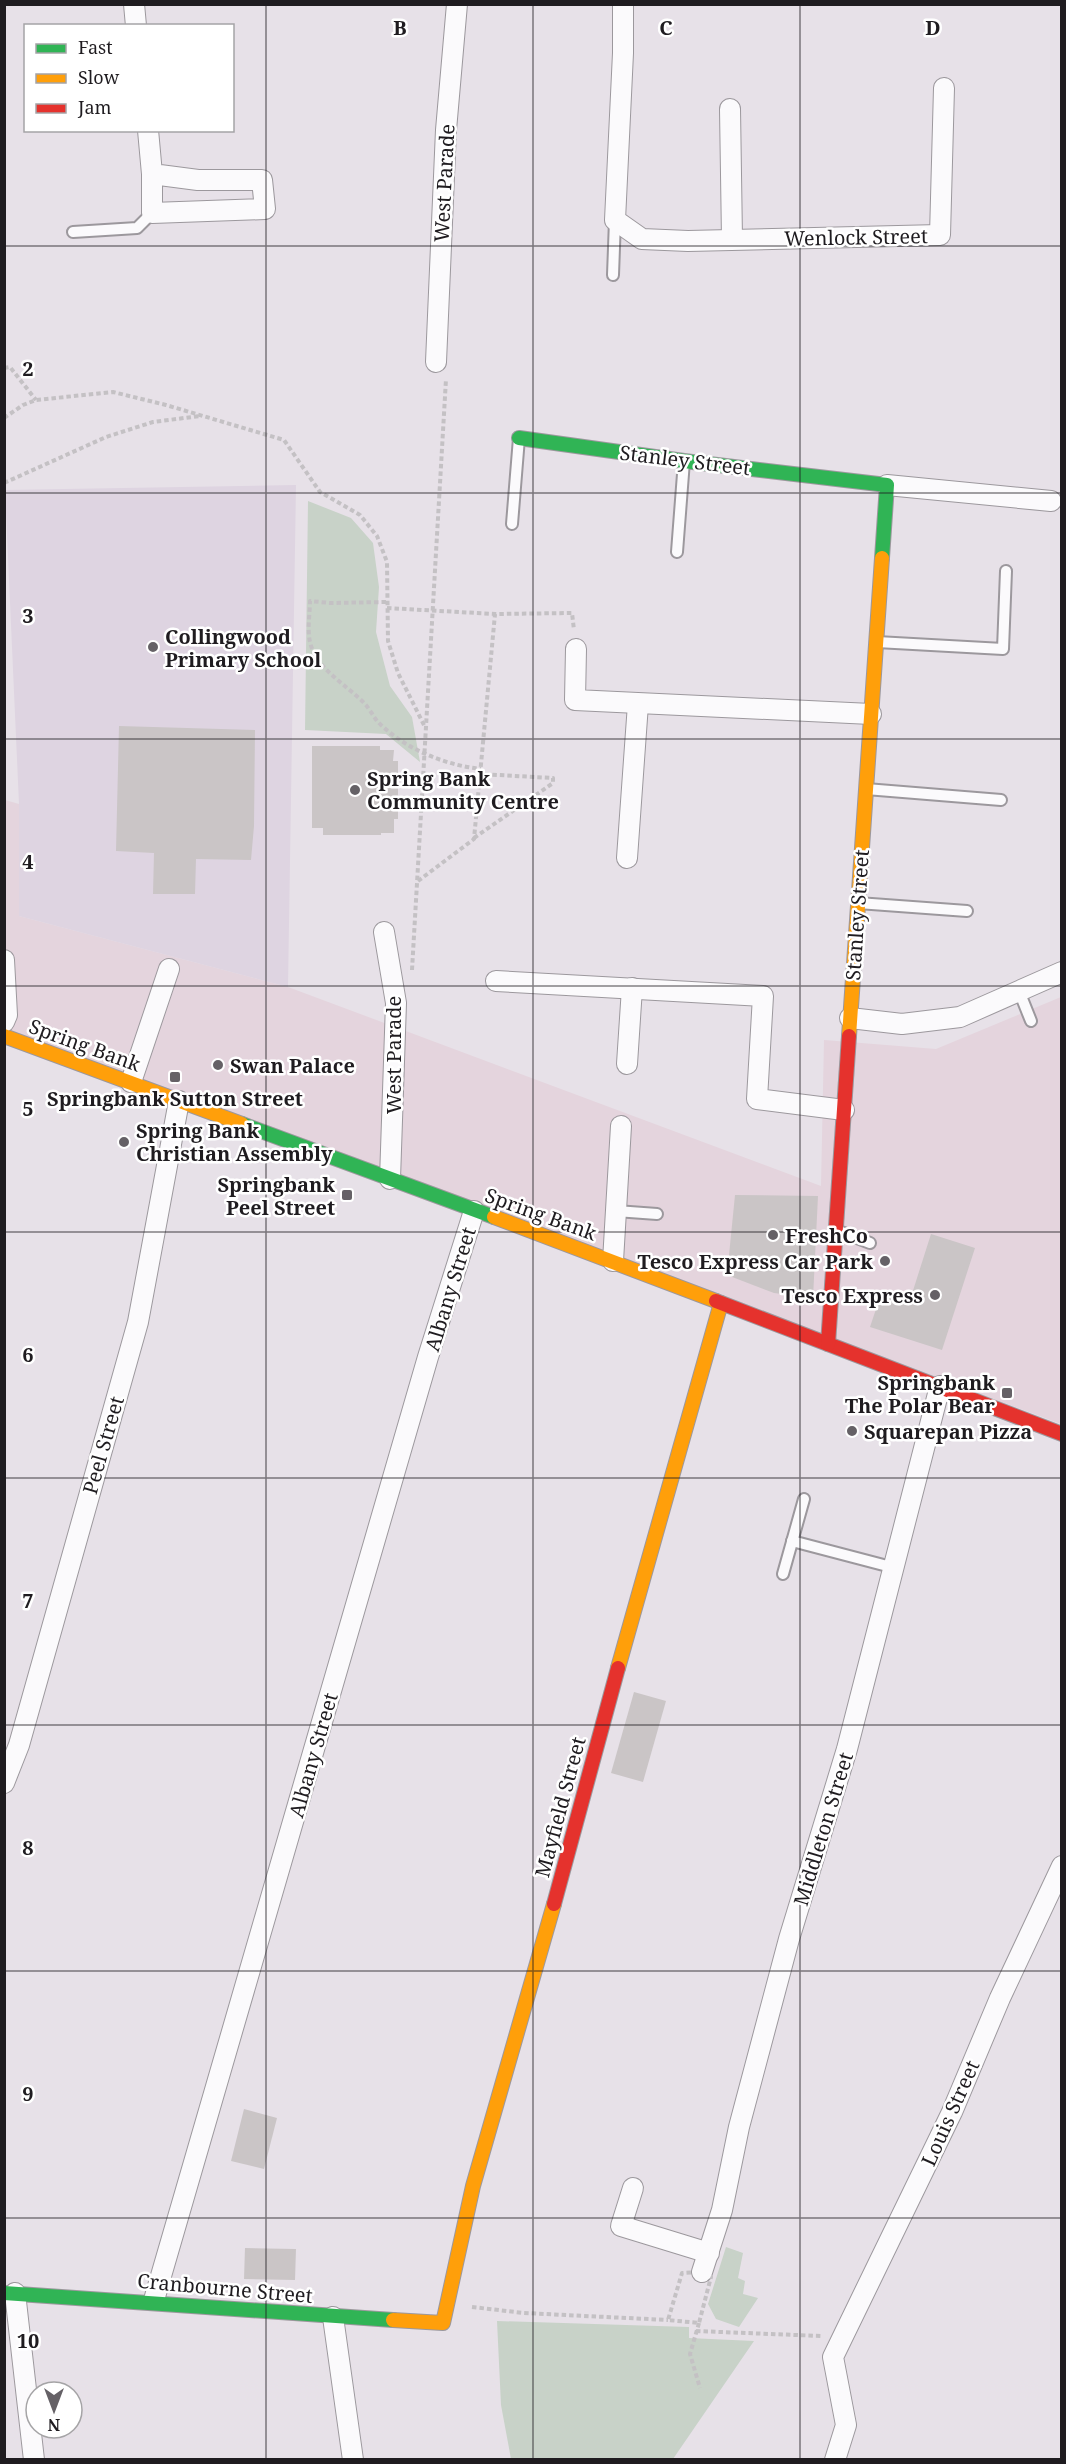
<svg xmlns="http://www.w3.org/2000/svg" width="1066" height="2464" font-family="'Noto Serif',serif">
<style>
.commercial{fill:#e4d4dd}
.built{fill:#ded4e1}
.green{fill:#c8d2c8}
.building{fill:#cac5c6}
.lines{fill:none;stroke-linecap:round;stroke-linejoin:round}
.lane-casing{stroke:#9c989d;stroke-width:14}
.street-casing{stroke:#9c989d;stroke-width:22}
.fast-casing{stroke:#9c989d;stroke-width:16}
.slow-casing{stroke:#9c989d;stroke-width:16}
.jam-casing{stroke:#9c989d;stroke-width:16}
.path{stroke:#c4c1c4;stroke-width:4;stroke-dasharray:4.5 3;stroke-linecap:butt}
.lane{stroke:#fbfafc;stroke-width:10}
.street{stroke:#fbfafc;stroke-width:20}
.fast{stroke:#30b455;stroke-width:14}
.slow{stroke:#ff9f0a;stroke-width:14}
.jam{stroke:#e5322d;stroke-width:14}
.grid{fill:none;stroke:#1f1c20;stroke-width:1.5;stroke-opacity:0.55}
.poi-dot{fill:#656166;stroke:#fff;stroke-width:2}
.labels{text-anchor:middle;dominant-baseline:central;stroke-width:5;stroke-linejoin:round;paint-order:stroke}
.street-label{font-size:20px;fill:#1f1c20;stroke:#fff}
.poi-label{font-size:20px;font-weight:bold;fill:#1f1c20;stroke:#fff;text-anchor:start}
.grid-label{font-size:20px;text-anchor:middle;font-weight:bold;fill:#1f1c20;stroke:#fff;stroke-width:5;stroke-linejoin:round;paint-order:stroke}
</style>
<rect width="100%" height="100%" fill="#e7e1e8"/>
<!-- commercial -->
<polygon class="commercial" points="5,800 19,804 19,916 288,987 821,1186 824,1040 936,1049 1061,997 1061,1424 5,1033"/>
<!-- built -->
<polygon class="built" points="296,485 288,987 19,916 19,804 5,490"/>
<!-- green -->
<g class="green">
<polygon points="308,501 351,518 373,543 379,587 376,632 390,686 412,717 420,762 386,734 305,730"/>
<polygon points="726,2247 743,2253 738,2278 745,2281 743,2294 758,2298 739,2327 716,2319 708,2304"/>
<polygon points="497,2321 689,2327 689,2338 754,2341 673,2459 511,2459 501,2405"/>
</g>
<!-- building -->
<g class="building">
<polygon points="119,726 255,730 254,826 251,860 196,859 195,894 153,894 154,853 116,851"/>
<polygon points="312,746 380,746 380,750 394,750 393,761 398,761 398,819 394,819 394,833 381,833 381,835 323,835 323,828 312,828"/>
<polygon points="735,1195 818,1196 813,1298 774,1293 727,1275"/>
<polygon points="931,1234 975,1248 942,1350 870,1327 882,1291 910,1300"/>
<polygon points="634,1692 666,1701 643,1782 611,1773"/>
<polygon points="244,2109 277,2118 264,2169 231,2161"/>
<polygon points="245,2248 296,2249 295,2280 244,2279"/>
</g>
<g class="lines">
<!-- lane casing -->
<g class="lane-casing">
<g id="lane">
<polyline points="73,232 137,228 152,213"/>
<polyline points="613,275 615,220"/>
<polyline points="512,524 519,438"/>
<polyline points="677,552 684,461"/>
<polyline points="877,642 1003,649 1006,571"/>
<polyline points="866,789 1001,800"/>
<polyline points="858,903 967,911"/>
<polyline points="1019,991 1031,1021"/>
<polyline points="616,1211 657,1214"/>
<polyline points="836,1230 870,1243"/>
<polyline points="792,1541 895,1568"/>
<polyline points="783,1574 804,1499"/>
</g>
</g>
<!-- street casing -->
<g class="street-casing">
<g id="street">
<polyline points="134,4 136,26"/>
<polyline points="623,4 623,53 615,220 642,239 688,241 940,235 944,88"/>
<polyline points="730,109 732,239"/>
<polyline points="148,130 152,174 152,213 265,209 262,180 198,180 152,174"/>
<polyline points="436,362 446,130 457,4"/>
<polyline points="887,485 1051,501"/>
<polyline points="576,649 575,700 871,714"/>
<polyline points="627,858 638,704"/>
<polyline points="384,932 396,1003 390,1179"/>
<polyline points="4,960 7,1015 4,1022"/>
<polyline points="496,981 763,996 757,1099 844,1110"/>
<polyline points="850,1018 902,1024 960,1017 1062,972"/>
<polyline points="627,1064 632,988"/>
<polyline points="131,1082 169,969"/>
<polyline points="613,1261 621,1126"/>
<polyline points="4,1783 19,1745 138,1322 179,1101"/>
<polyline points="633,2188 621,2226 709,2253"/>
<polyline points="702,2272 722,2210 739,2127 789,1939 847,1749 940,1386"/>
<polyline points="15,2293 34,2460"/>
<polyline points="154,2300 428,1357 474,1211"/>
<polyline points="333,2317 353,2460"/>
<polyline points="835,2460 846,2425 833,2357 952,2112 1000,1998 1062,1866"/>
</g>
</g>
<!-- fast casing -->
<g class="fast-casing">
<g id="fast">
<polyline points="519,438 684,461 887,485 882,558"/>
<polyline points="242,1124 494,1217"/>
<polyline points="4,2293 393,2320"/>
</g>
</g>
<!-- slow casing -->
<g class="slow-casing">
<g id="slow">
<polyline points="4,1036 242,1124"/>
<polyline points="849,1036 882,558"/>
<polyline points="494,1217 716,1301"/>
<polyline points="618,1668 721,1303"/>
<polyline points="393,2320 443,2323 473,2186 554,1904"/>
</g>
</g>
<!-- jam casing -->
<g class="jam-casing">
<g id="jam">
<polyline points="716,1301 1062,1434"/>
<polyline points="828,1344 849,1036"/>
<polyline points="554,1904 618,1668"/>
</g>
</g>
<!-- path -->
<g class="path">
<polyline points="4,368 10,367 36,400"/>
<polyline points="4,418 23,405 36,400 113,392 166,405 284,440 320,492 360,515 377,536 387,562 388,641 398,673 425,727"/>
<polyline points="4,483 106,437 153,422 200,416"/>
<path d="M386,602l-56,1 -20,-2c0,12 -3,28 0,41 6,27 37,43 54,61 7,7 10,16 17,22 27,25 64,40 100,44"/>
<polyline points="387,608 495,614 572,613 574,630"/>
<polyline points="474,838 553,783 553,778 480,774"/>
<polyline points="418,881 474,839 495,614"/>
<polyline points="412,970 446,379"/>
<polygon points="702,2272 711,2277 699,2323 668,2320 682,2273"/>
<polyline points="472,2307 524,2313 668,2320"/>
<polyline points="699,2323 690,2354 700,2388"/>
<polyline points="696,2331 821,2336"/>
</g>
<!-- lane -->
<use href="#lane" class="lane"/>
<!-- street -->
<use href="#street" class="street"/>
<!-- fast -->
<use href="#fast" class="fast"/>
<!-- slow -->
<use href="#slow" class="slow"/>
<!-- jam -->
<use href="#jam" class="jam"/>
</g>
<!-- grid -->
<path class="grid" d="M266,4v2456M533,4v2456M800,4v2456M4,246h1058M4,493h1058M4,739h1058M4,986h1058M4,1232h1058M4,1478h1058M4,1725h1058M4,1971h1058M4,2218h1058"/>
<!-- markers -->
<g class="poi-dot">
<circle cx="153" cy="647" r="6"/>
<circle cx="355" cy="790" r="6"/>
<circle cx="218" cy="1065" r="6"/>
<rect x="169" y="1071" width="12" height="12" rx="3"/>
<circle cx="124" cy="1142" r="6"/>
<rect x="341" y="1189" width="12" height="12" rx="3"/>
<circle cx="773" cy="1235" r="6"/>
<circle cx="885" cy="1261" r="6"/>
<circle cx="935" cy="1295" r="6"/>
<rect x="1001" y="1387" width="12" height="12" rx="3"/>
<circle cx="852" cy="1431" r="6"/>
</g>
<g class="labels">
<!-- street labels -->
<g class="street-label">
<text transform="translate(444 183) rotate(-87)">West Parade</text>
<text transform="translate(856 237) rotate(-1)">Wenlock Street</text>
<text transform="translate(685 460) rotate(7)">Stanley Street</text>
<text transform="translate(857 915) rotate(-86)">Stanley Street</text>
<text transform="translate(85 1045) rotate(20)">Spring Bank</text>
<text transform="translate(393 1055) rotate(-90)">West Parade</text>
<text transform="translate(541 1214) rotate(20)">Spring Bank</text>
<text transform="translate(450 1289) rotate(-73)">Albany Street</text>
<text transform="translate(103 1445) rotate(-74)">Peel Street</text>
<text transform="translate(313 1755) rotate(-74)">Albany Street</text>
<text transform="translate(560 1807) rotate(-75)">Mayfield Street</text>
<text transform="translate(823 1829) rotate(-73)">Middleton Street</text>
<text transform="translate(950 2113) rotate(-66)">Louis Street</text>
<text transform="translate(225 2288) rotate(5)">Cranbourne Street</text>
</g>
<!-- poi labels -->
<g class="poi-label">
<text x="165" y="636">Collingwood<tspan x="165" dy="23">Primary School</tspan></text>
<text x="367" y="778">Spring Bank<tspan x="367" dy="23">Community Centre</tspan></text>
<text x="230" y="1065">Swan Palace</text>
<text x="175" y="1098" text-anchor="middle">Springbank Sutton Street</text>
<text x="136" y="1130">Spring Bank<tspan x="136" dy="23">Christian Assembly</tspan></text>
<text x="335" y="1184" text-anchor="end">Springbank<tspan x="335" dy="23">Peel Street</tspan></text>
<text x="785" y="1235">FreshCo</text>
<text x="873" y="1261" text-anchor="end">Tesco Express Car Park</text>
<text x="923" y="1295" text-anchor="end">Tesco Express</text>
<text x="995" y="1382" text-anchor="end">Springbank<tspan x="995" dy="23">The Polar Bear</tspan></text>
<text x="864" y="1431">Squarepan Pizza</text>
</g>
</g>
<g class="grid-label">
<text x="400" y="35">B</text>
<text x="666" y="35">C</text>
<text x="933" y="35">D</text>
<text x="28" y="376">2</text>
<text x="28" y="623">3</text>
<text x="28" y="869">4</text>
<text x="28" y="1116">5</text>
<text x="28" y="1362">6</text>
<text x="28" y="1608">7</text>
<text x="28" y="1855">8</text>
<text x="28" y="2101">9</text>
<text x="28" y="2348">10</text>
</g>
<!-- border -->
<rect width="1066" height="2464" fill="none" stroke="#1f1c20" stroke-width="12"/>
<!-- legend -->
<rect x="24" y="24" width="210" height="108" fill="#ffffff" stroke="#a5a4a6" stroke-width="1.5"/>
<rect x="36" y="44" width="30" height="9" fill="#30b455" stroke="#a5a4a6" stroke-width="1.5"/>
<text x="78" y="54" font-size="18" fill="#1f1c20">Fast</text>
<rect x="36" y="74" width="30" height="9" fill="#ff9f0a" stroke="#a5a4a6" stroke-width="1.5"/>
<text x="78" y="84" font-size="18" fill="#1f1c20">Slow</text>
<rect x="36" y="104" width="30" height="9" fill="#e5322d" stroke="#a5a4a6" stroke-width="1.5"/>
<text x="78" y="114" font-size="18" fill="#1f1c20">Jam</text>
<!-- north arrow -->
<g transform="translate(54 2410) rotate(180)"><circle r="28" fill="#ffffff" stroke="#a5a4a6" stroke-width="1.5"/>
<path d="M0-4.5L10 22L0 15L-10 22Z" fill="#656166"/>
<text y="-9" font-size="16" font-weight="bold" text-anchor="middle" fill="#1f1c20">N</text>
</g>
</svg>
